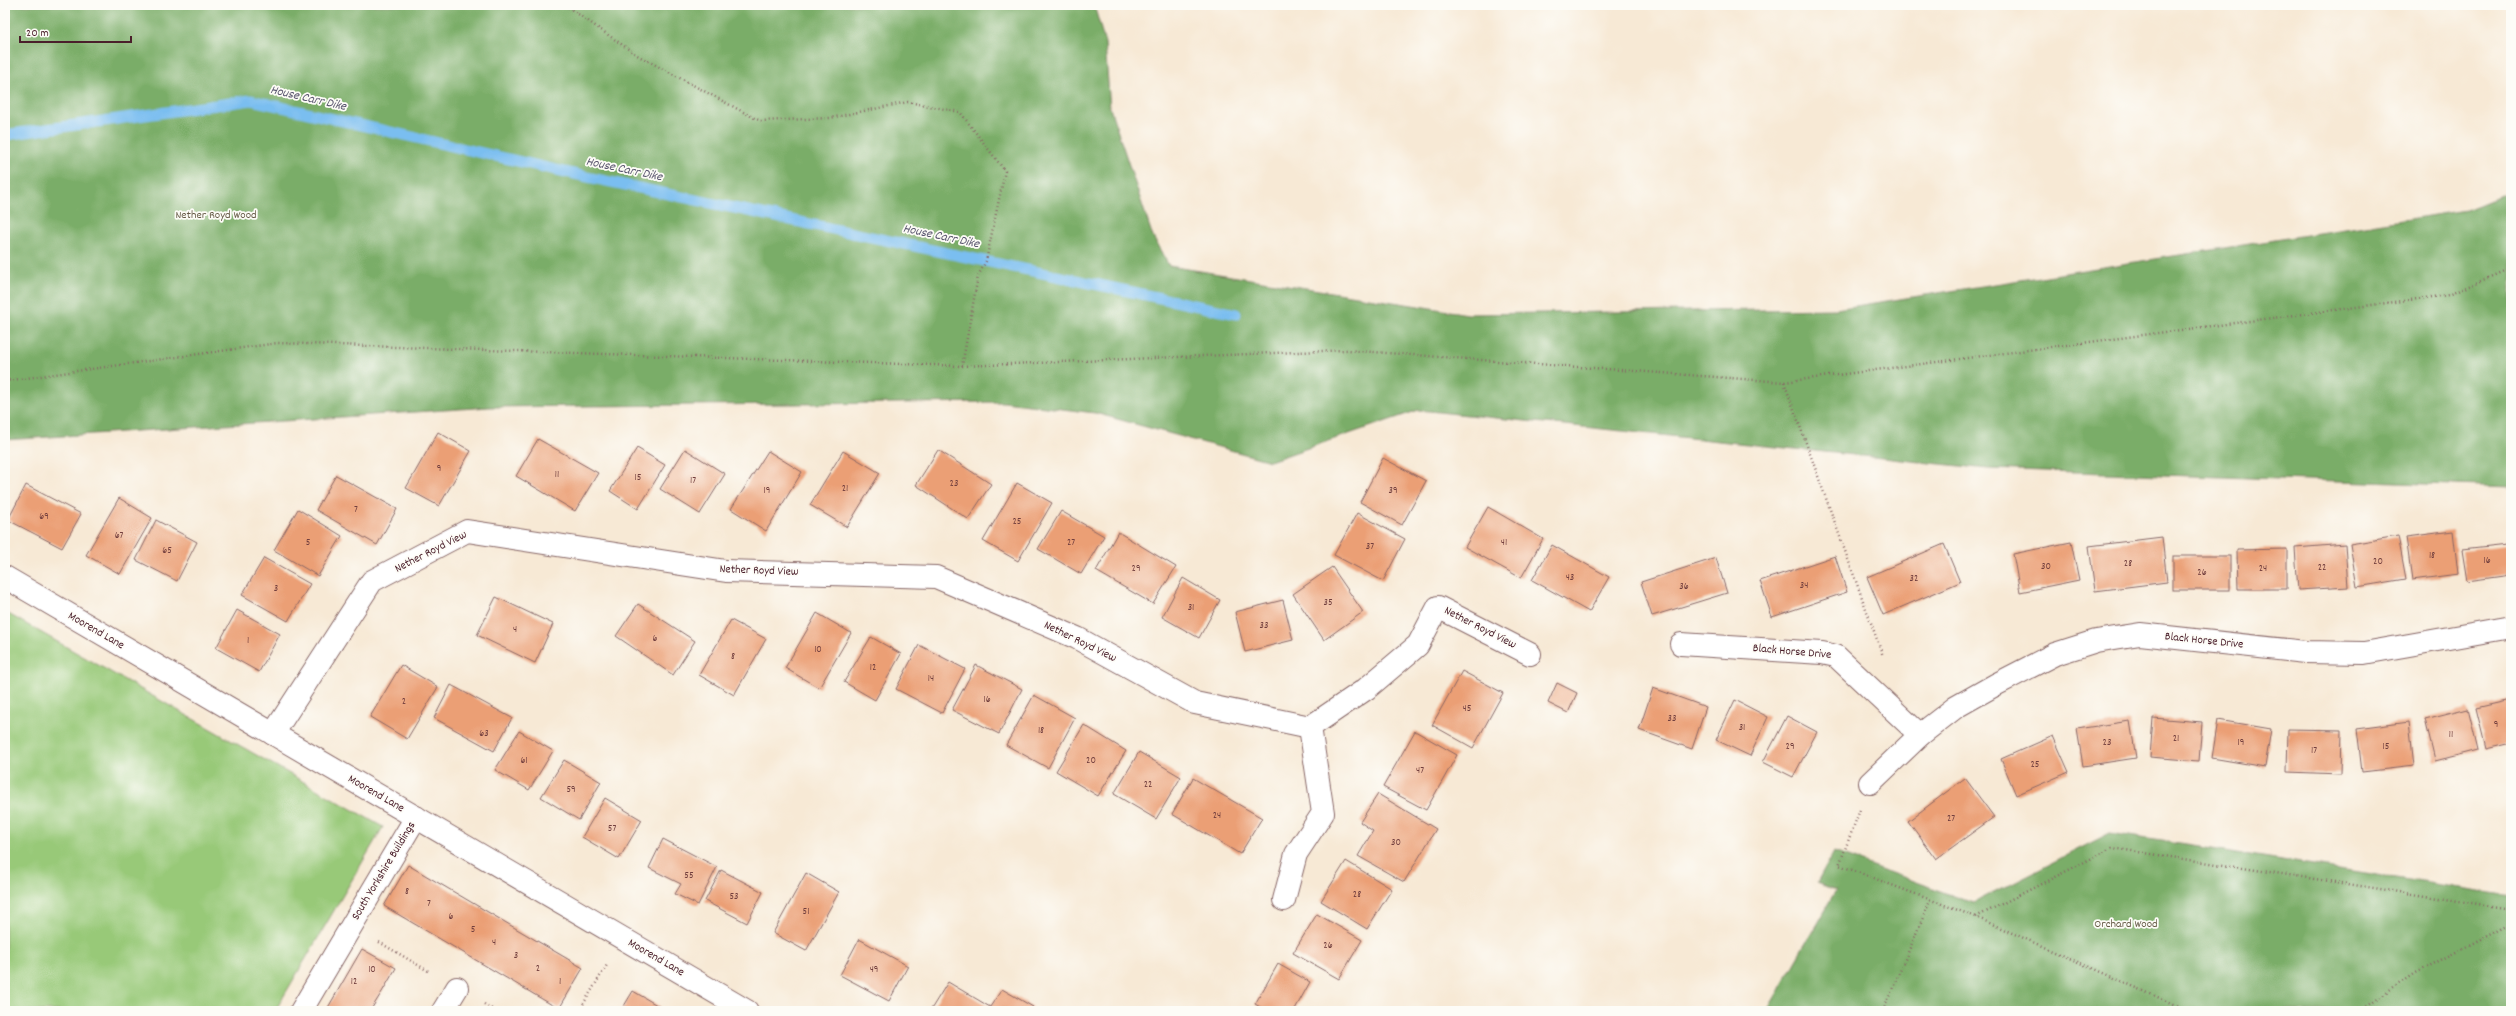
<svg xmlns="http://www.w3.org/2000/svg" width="2516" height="1016" font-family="Dekko,sans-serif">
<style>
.green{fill:#98c978;stroke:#717452}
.forest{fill:#7aad68;stroke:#62664a}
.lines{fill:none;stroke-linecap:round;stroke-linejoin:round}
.stream{stroke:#7abef0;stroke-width:11}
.building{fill:#eb9f75}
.minor-casing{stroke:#876666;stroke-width:24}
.path{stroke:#876666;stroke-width:2.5;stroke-dasharray:1 3;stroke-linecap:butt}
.minor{stroke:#fff;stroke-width:22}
.labels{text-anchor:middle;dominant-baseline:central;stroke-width:3.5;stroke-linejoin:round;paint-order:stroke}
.number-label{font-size:10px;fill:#723f3e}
.park-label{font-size:12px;fill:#655a46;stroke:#fdfcf7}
.street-label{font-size:12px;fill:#4a1f2b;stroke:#fdfcf7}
.water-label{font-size:13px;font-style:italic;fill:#5b5770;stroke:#fdfcf7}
</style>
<rect width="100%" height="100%" fill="#fdfcf7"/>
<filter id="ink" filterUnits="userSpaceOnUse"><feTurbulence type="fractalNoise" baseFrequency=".025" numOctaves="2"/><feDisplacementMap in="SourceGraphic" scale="8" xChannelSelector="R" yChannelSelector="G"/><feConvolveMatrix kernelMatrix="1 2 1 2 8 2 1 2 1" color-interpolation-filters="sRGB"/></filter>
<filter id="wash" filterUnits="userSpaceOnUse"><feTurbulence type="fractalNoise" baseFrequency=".012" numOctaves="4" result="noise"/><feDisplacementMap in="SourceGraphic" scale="16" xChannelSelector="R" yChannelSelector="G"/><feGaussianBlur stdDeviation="0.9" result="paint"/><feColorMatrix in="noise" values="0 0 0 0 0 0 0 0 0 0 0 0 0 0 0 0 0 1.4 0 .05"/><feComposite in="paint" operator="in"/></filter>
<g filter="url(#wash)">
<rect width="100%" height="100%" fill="#f7e9d5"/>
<!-- green -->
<polygon class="green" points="5,612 383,827 275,1011 5,1011"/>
<!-- forest -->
<g class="forest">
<polygon points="5,5 1094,5 1105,43 1110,108 1153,237 1169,266 1468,314 1836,309 2466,210 2511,192 2511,487 1988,469 1419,410 1270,461 1095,413 1004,402 489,407 5,440"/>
<polygon points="2110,833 2511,896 2511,1011 1767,1011 1836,890 1817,883 1834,852 1973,903"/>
</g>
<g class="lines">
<!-- stream -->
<polyline class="stream" points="5,135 251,100 587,177 1236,314"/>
</g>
<g id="blocks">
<!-- building -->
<g class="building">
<polygon points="438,432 471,451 439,506 406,488"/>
<polygon points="538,439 598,473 575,511 516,476"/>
<polygon points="637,448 665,465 638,509 610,491"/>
<polygon points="685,449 725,474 700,514 660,489"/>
<polygon points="938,450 991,484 968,519 916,485"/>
<polygon points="768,451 802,472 766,531 731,509"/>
<polygon points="843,451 880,473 847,527 810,505"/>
<polygon points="1383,458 1426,481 1402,525 1360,502"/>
<polygon points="336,475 397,509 377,545 316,510"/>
<polygon points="1017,483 1052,503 1018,561 983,541"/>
<polygon points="26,485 81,514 62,548 8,520"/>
<polygon points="119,498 152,518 120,574 86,555"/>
<polygon points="1488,507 1543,539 1521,578 1465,547"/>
<polygon points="298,509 342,536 318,576 274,550"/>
<polygon points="1061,511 1104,536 1081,574 1038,549"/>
<polygon points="1357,513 1405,539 1383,581 1334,555"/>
<polygon points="156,520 197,542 177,581 136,560"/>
<polygon points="2453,531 2458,574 2412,580 2406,537"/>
<polygon points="1118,532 1176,567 1153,604 1096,571"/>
<polygon points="2398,536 2406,579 2357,587 2350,544"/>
<polygon points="2162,537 2167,582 2095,591 2089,546"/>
<polygon points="2071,542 2079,580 2020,592 2013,554"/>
<polygon points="1944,544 1960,582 1883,615 1867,577"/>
<polygon points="2345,544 2348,587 2298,590 2295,548"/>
<polygon points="1552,545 1609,577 1589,612 1532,580"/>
<polygon points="2507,545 2511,575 2467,581 2462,550"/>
<polygon points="2287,549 2287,589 2238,589 2237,550"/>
<polygon points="1835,556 1847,592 1772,617 1760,581"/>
<rect x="2173" y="556" width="57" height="34"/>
<polygon points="264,558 310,584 288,621 242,595"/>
<polygon points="1716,558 1727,593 1652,616 1641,582"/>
<polygon points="1332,567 1363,612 1324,640 1293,594"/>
<polygon points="1183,578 1220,600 1199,638 1162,617"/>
<polygon points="496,597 553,624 535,663 477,635"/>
<polygon points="1283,600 1293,640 1245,652 1235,612"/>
<polygon points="638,604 695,641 673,675 616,636"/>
<polygon points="237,610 280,634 259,672 216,648"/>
<polygon points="817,613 851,633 819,688 785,668"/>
<polygon points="731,620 766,639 734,695 699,675"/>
<polygon points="871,637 901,654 875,700 844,682"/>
<polygon points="919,645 965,669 942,713 896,689"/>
<polygon points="401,665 438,687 407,739 370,717"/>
<polygon points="976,665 1022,689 999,734 952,710"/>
<polygon points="1462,671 1503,693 1473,748 1432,725"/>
<polygon points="1557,683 1577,693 1568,713 1548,703"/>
<polygon points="451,685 512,718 494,751 434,718"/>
<polygon points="1653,688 1706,707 1692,749 1639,730"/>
<polygon points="1034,695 1075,718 1048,768 1006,745"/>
<polygon points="1735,700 1768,717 1750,756 1716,740"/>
<polygon points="2511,700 2511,743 2486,749 2476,708"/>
<polygon points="2468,708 2478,750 2435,761 2425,719"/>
<polygon points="1787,716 1817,732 1793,777 1763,762"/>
<polygon points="2153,718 2202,722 2199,761 2150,757"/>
<polygon points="2218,720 2271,729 2265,767 2212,758"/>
<polygon points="2130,721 2136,758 2083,766 2077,729"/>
<polygon points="2409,722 2414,766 2362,772 2357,729"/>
<polygon points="1084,725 1126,751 1098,796 1056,771"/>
<polygon points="2288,729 2342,730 2341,774 2287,772"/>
<polygon points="519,731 553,751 529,790 495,770"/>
<polygon points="1415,731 1457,755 1426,810 1383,787"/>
<polygon points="2053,736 2069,772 2016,795 2001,759"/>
<polygon points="1139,752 1181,777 1156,819 1114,794"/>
<polygon points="564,760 601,782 579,820 541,797"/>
<polygon points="1193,778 1262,818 1240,854 1172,814"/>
<polygon points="1965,778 1994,817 1936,859 1908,821"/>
<polygon points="1378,794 1436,829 1404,882 1358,856 1373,831 1360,822"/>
<polygon points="605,798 642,820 619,859 582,837"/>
<polygon points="663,839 717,867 698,905 675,894 681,884 649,868"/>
<polygon points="1346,861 1392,889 1367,929 1321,901"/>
<polygon points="408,865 583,968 559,1009 384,906"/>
<polygon points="721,870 763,892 747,923 705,901"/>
<polygon points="806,873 839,892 806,951 773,933"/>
<polygon points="1317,914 1362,940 1339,979 1293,953"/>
<polygon points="859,939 908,966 889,1001 840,975"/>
<polygon points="362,949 396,968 382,992 370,1011 326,1011"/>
<polygon points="1278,964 1310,982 1294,1011 1267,1011 1255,1004"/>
<polygon points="948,982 990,1007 1002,989 1033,1007 1030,1011 930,1011"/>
<polygon points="633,991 667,1011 621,1011"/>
</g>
</g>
</g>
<g filter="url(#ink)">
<use href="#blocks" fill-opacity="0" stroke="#876666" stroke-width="1"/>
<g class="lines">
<!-- minor casing -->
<g class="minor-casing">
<g id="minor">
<polyline points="5,577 747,1011"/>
<polyline points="1681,644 1822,653 1836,656 1920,735 1956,707 1995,685 2055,654 2096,641 2140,634 2305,652 2364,653 2511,627"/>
<polyline points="273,734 372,581 467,531 726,571 936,577 1077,638 1195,703 1310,727"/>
<polyline points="1870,783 1920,735"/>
<polyline points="1284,900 1296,854 1323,813 1310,727 1366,689 1418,645 1438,607 1530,654"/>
<polyline points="301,1011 416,817"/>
<polyline points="443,1011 457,988"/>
</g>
</g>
<!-- path -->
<g class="path">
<polyline points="565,5 637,55 760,121 830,118 908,102 960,112 1005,171 986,261 978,276 962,366"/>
<polyline points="5,381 278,343 962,366 1346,350 1784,382 2448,295 2511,268"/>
<polyline points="1784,382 1883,656"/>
<polyline points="1860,810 1839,865 1976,917 2189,1011"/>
<polyline points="1976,917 2112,848 2511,909"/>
<polyline points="379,942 430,972"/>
<polyline points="484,1004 495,1011"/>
<polyline points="579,1011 607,965"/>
<polyline points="1883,1011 1930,901"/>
<polyline points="2360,1011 2416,973 2511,923"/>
</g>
<!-- minor -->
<use href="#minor" class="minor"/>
</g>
</g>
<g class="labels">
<!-- number labels -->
<g class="number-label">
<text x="439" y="469">9</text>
<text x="557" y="475">11</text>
<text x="638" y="478">15</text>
<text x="693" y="481">17</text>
<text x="954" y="484">23</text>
<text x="845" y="489">21</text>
<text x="767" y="491">19</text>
<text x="1393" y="491">39</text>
<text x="356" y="510">7</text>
<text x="44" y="517">69</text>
<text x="1017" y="522">25</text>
<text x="119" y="536">67</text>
<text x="308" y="543">5</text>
<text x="1071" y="543">27</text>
<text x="1504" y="543">41</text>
<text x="1370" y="547">37</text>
<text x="167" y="551">65</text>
<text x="2432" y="556">18</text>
<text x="2487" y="561">16</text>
<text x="2378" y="562">20</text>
<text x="2128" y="564">28</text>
<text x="2046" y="567">30</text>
<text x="2322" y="568">22</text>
<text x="1136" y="569">29</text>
<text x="2263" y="569">24</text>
<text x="2202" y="573">26</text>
<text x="1570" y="578">43</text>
<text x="1914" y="579">32</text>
<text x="1804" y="586">34</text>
<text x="1684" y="587">36</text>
<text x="276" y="589">3</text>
<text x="1328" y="603">35</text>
<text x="1191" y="608">31</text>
<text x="1264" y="626">33</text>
<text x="515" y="630">4</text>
<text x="655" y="639">6</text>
<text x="248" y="641">1</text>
<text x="818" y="650">10</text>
<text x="733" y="657">8</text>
<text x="873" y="668">12</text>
<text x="931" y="679">14</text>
<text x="987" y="700">16</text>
<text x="404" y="702">2</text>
<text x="1467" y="709">45</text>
<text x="1672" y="719">33</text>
<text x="2496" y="725">9</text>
<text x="1742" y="728">31</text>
<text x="1041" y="731">18</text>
<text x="484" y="734">63</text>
<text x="2451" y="735">11</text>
<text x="2176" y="739">21</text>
<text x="2107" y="743">23</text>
<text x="2241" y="743">19</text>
<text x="1790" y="747">29</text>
<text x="2386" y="747">15</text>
<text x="2314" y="751">17</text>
<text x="524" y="761">61</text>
<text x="1091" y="761">20</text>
<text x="2035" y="765">25</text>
<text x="1420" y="771">47</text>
<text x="1148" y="785">22</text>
<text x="571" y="790">59</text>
<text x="1217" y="816">24</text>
<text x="1951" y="819">27</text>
<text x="612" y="829">57</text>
<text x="1396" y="843">30</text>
<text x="689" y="876">55</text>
<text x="407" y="892">8</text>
<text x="1357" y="895">28</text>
<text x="734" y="897">53</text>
<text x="429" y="904">7</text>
<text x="806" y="912">51</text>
<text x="451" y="917">6</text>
<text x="473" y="930">5</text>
<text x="494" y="943">4</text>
<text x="1328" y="946">26</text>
<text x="516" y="956">3</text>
<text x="538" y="969">2</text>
<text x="372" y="970">10</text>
<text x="874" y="970">49</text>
<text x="354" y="982">12</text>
<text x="560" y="982">1</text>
</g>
<!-- park labels -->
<g class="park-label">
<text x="216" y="215">Nether Royd Wood</text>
<text x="2126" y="924">Orchard Wood</text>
</g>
<!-- street labels -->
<g class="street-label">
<text transform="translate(431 552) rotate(-27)">Nether Royd View</text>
<text transform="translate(759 571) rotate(2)">Nether Royd View</text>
<text transform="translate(1480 628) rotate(27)">Nether Royd View</text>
<text transform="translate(96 631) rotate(30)">Moorend Lane</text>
<text transform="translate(2204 641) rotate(6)">Black Horse Drive</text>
<text transform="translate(1080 642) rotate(26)">Nether Royd View</text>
<text transform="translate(1792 652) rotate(5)">Black Horse Drive</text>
<text transform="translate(376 794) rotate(30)">Moorend Lane</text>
<text transform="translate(384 871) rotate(-59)">South Yorkshire Buildings</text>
<text transform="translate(656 958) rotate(30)">Moorend Lane</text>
</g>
<!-- water labels -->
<g class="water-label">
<text transform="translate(308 99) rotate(13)">House Carr Dike</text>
<text transform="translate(624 170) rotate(12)">House Carr Dike</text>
<text transform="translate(941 237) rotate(12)">House Carr Dike</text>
</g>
</g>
<!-- margin -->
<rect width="2516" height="1016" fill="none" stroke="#fdfcf7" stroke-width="20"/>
<!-- scale -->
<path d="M20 36v6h111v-6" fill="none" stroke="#4a1f2b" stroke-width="2"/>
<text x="26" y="36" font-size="12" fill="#4a1f2b" stroke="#fdfcf7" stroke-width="3" paint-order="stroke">20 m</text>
</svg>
